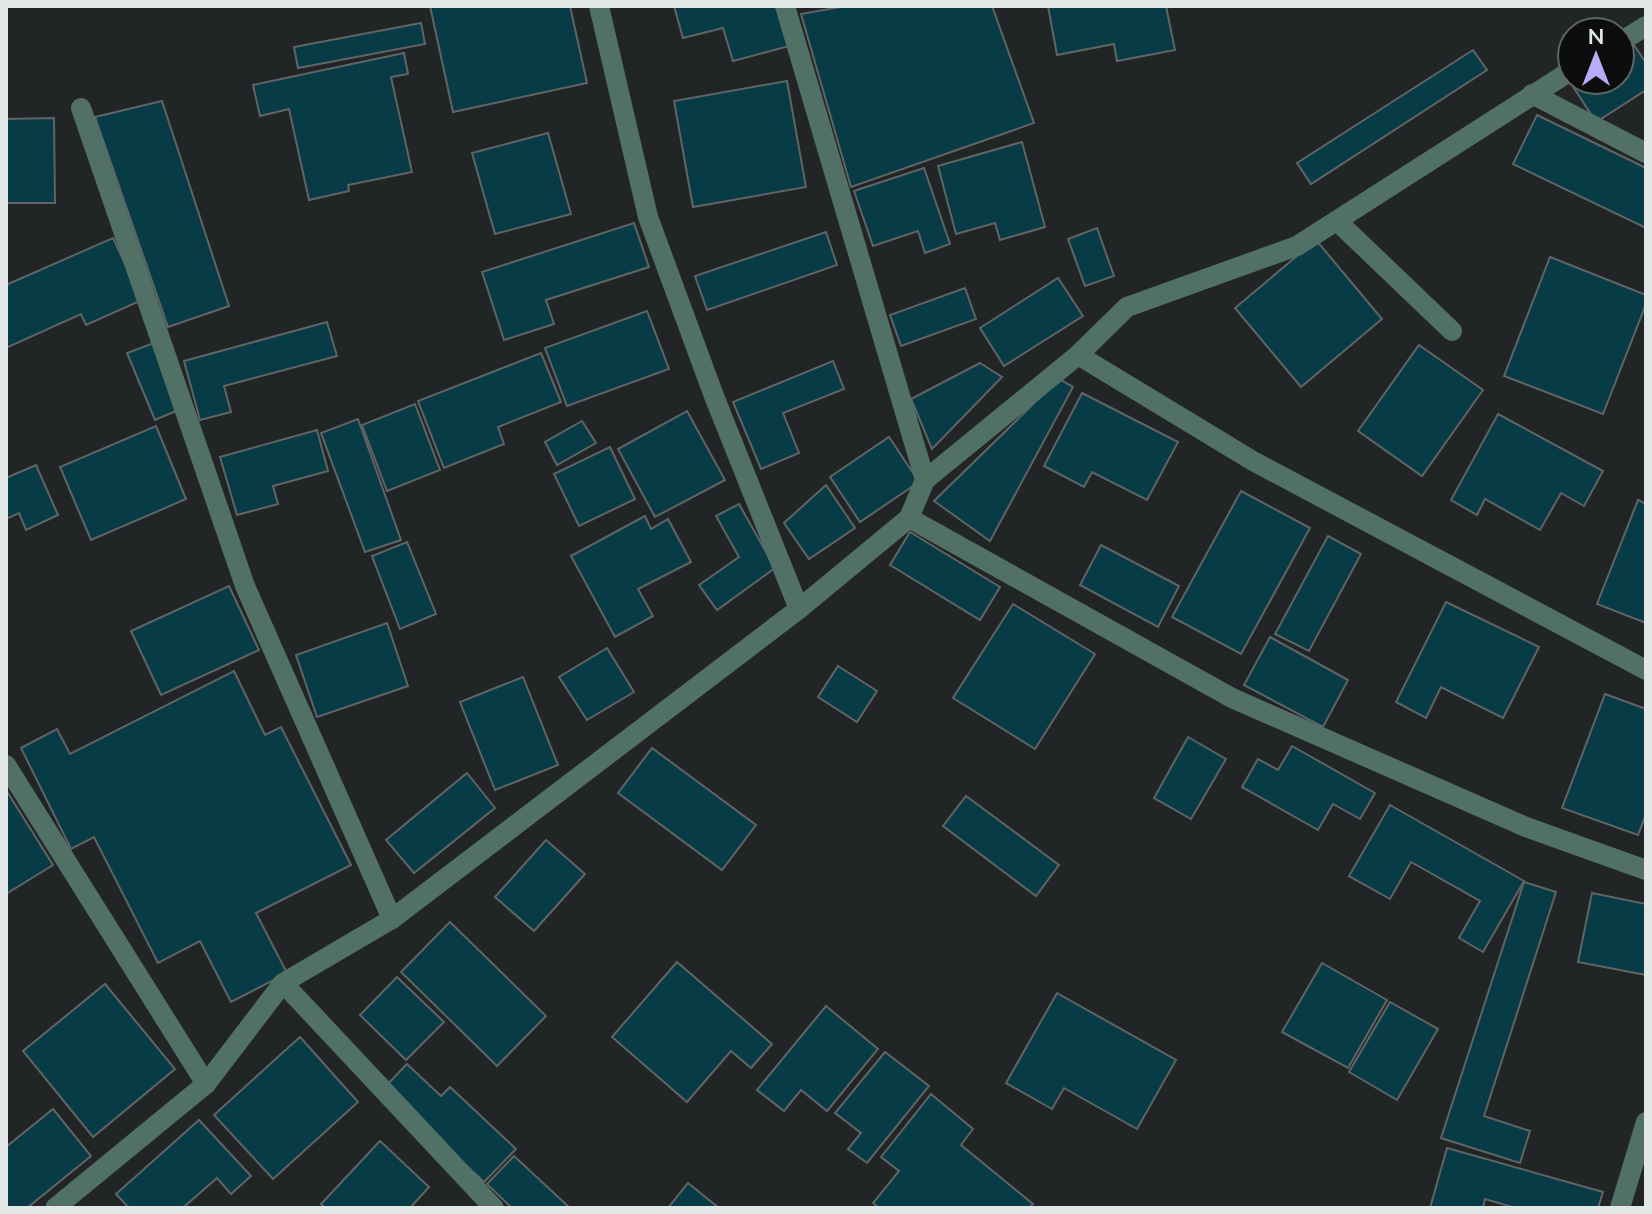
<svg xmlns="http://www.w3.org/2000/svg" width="1652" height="1214" font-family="Mulish,sans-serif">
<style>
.building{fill:#073b45;stroke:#606465;stroke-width:2}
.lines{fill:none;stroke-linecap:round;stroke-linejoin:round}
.minor{stroke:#517167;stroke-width:20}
</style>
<rect width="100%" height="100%" fill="#222525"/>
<!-- building -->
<g class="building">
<polygon points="430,6 570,6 587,83 453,112"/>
<polygon points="674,6 779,6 789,46 733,61 723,28 683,38"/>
<polygon points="846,6 992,6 1034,123 851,187 801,14"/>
<polygon points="1048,6 1166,6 1175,50 1117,61 1114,44 1057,55"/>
<polygon points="421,23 425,44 298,68 294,47"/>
<polygon points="1634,45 1646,63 1646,90 1596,122 1572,85 1580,80 1620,80 1620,55"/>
<polygon points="1473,50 1487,70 1311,184 1297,163"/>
<polygon points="404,53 408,74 391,77 412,172 348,185 349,191 309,200 289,109 260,116 253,85"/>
<polygon points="787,81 806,187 693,207 674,101"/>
<polygon points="162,101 229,306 168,327 95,117"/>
<polygon points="1537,115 1646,168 1646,228 1513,164"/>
<polygon points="54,118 55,203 6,203 6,119"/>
<polygon points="548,133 571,214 495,234 472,153"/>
<polygon points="1022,142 1045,227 1000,240 995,223 956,234 938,166"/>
<polygon points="924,168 950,244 925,253 918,231 873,246 854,191"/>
<polygon points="634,223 649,267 546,300 554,324 504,340 482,272"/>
<polygon points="1097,228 1114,276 1085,286 1068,239"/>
<polygon points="826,232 837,265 707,310 695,276"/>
<polygon points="113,238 142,300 86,325 81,314 6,348 6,285"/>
<polygon points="1316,240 1382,319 1301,387 1235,308"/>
<polygon points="1550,257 1646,295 1646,304 1603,414 1504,376"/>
<polygon points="1058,278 1083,316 1004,366 980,328"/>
<polygon points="965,288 976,319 901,346 890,315"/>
<polygon points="647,311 669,369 567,406 545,348"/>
<polygon points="327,322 337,356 224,386 231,412 200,420 184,361"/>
<polygon points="154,343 181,409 155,420 127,353"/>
<polygon points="1419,345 1483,390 1422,476 1358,431"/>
<polygon points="541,353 561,402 498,427 504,444 444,468 418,401"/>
<polygon points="833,361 844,389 783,413 799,453 761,469 733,402"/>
<polygon points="980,363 1002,377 932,449 911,399"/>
<polygon points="1059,379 1073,387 990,541 934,501"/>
<polygon points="1082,393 1178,442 1147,500 1092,472 1084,487 1044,466"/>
<polygon points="415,404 440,470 387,491 362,425"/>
<polygon points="687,411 725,480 655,517 618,449"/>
<polygon points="1498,414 1603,471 1584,506 1561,493 1540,530 1485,499 1477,515 1451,500"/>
<polygon points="358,419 401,540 365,552 321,433"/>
<polygon points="582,421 596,443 557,465 545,442"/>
<polygon points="156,426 186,499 91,540 60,467"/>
<polygon points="317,430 328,471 273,486 278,504 237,515 220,457"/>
<polygon points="889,437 919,482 860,522 830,477"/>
<polygon points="610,447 635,499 579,526 554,474"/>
<polygon points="36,465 58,515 26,530 19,513 6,519 6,478"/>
<polygon points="826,485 855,528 809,559 784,523"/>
<polygon points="1241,491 1310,528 1241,654 1172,617"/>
<polygon points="1638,500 1646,504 1646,623 1597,604"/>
<polygon points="739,504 775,568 717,610 699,585 739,557 716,516"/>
<polygon points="645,516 651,529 668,519 691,562 638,589 653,616 615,637 571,556"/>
<polygon points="910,532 1000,587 980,620 890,565"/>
<polygon points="1328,536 1361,554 1309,651 1275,634"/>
<polygon points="407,542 436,614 400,629 372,556"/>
<polygon points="1101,545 1179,586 1158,627 1080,585"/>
<polygon points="229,586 259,650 161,695 131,631"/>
<polygon points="1446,602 1539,647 1503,718 1441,687 1426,718 1396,702"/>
<polygon points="1013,604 1095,654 1035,749 953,698"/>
<polygon points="387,623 408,686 317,717 296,655"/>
<polygon points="1270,637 1348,680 1323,727 1244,685"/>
<polygon points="607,648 634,692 587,720 559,677"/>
<polygon points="838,666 877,691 857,722 818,697"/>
<polygon points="234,671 265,735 281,727 351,865 256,913 287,973 231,1002 200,941 158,963 94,837 71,849 21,748 57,729 70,754"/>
<polygon points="523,677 558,765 495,790 460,702"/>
<polygon points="1605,694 1646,709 1646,814 1638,835 1562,808"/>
<polygon points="1188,737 1226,759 1191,819 1154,798"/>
<polygon points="1292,746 1375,793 1360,819 1333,804 1318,830 1242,787 1258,759 1278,770"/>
<polygon points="652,748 756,825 722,870 618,793"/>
<polygon points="467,773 495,808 414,873 386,840"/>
<polygon points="6,790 53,865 6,894"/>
<polygon points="966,796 1059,865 1036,896 943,826"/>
<polygon points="1390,805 1524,881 1483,952 1459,938 1480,901 1411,862 1390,899 1349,876"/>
<polygon points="546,840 585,874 534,931 495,897"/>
<polygon points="1524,882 1556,892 1484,1116 1530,1131 1520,1163 1441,1138"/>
<polygon points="1592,893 1646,904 1646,975 1578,962"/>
<polygon points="450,922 546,1016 497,1066 401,972"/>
<polygon points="677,962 772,1044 751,1068 731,1051 687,1102 612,1037"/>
<polygon points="1322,963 1387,1000 1348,1068 1282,1032"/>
<polygon points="397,977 444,1022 406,1060 360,1015"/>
<polygon points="105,984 175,1069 93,1137 23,1051"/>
<polygon points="1057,993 1176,1060 1137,1129 1064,1088 1052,1109 1006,1083"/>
<polygon points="1390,1002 1438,1029 1397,1100 1349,1072"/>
<polygon points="826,1006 878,1049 827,1111 801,1090 784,1111 757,1090"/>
<polygon points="300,1037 358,1102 273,1179 214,1115"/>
<polygon points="885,1052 929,1086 867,1163 848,1149 861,1133 835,1113"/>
<polygon points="407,1064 441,1096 450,1087 516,1149 484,1182 384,1088"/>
<polygon points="931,1094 973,1129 961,1145 1033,1204 1029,1208 879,1208 873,1203 899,1171 881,1157"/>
<polygon points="53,1109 91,1156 27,1208 6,1208 6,1147"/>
<polygon points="199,1120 251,1176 231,1194 217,1178 185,1206 186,1208 129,1208 116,1194"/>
<polygon points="380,1141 429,1187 410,1208 325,1208 321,1204"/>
<polygon points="1447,1148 1603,1192 1598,1208 1516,1208 1485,1199 1483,1208 1430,1208"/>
<polygon points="514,1156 570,1208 512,1208 487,1184"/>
<polygon points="688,1183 719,1208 668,1208"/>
</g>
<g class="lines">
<!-- minor -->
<g class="minor">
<polyline points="599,6 648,217 714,396 799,609"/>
<polyline points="785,6 925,480"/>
<polyline points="1620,42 1646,26"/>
<polyline points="1532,94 1646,153"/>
<polyline points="81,108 245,586 392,919"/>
<polyline points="1337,221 1452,331"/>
<polyline points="1078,355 1253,461 1646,670"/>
<polyline points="909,518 1232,698 1526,827 1646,870"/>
<polyline points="6,765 206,1084"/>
<polyline points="283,983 494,1208"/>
<polyline points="55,1208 206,1084 283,983 392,919 799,609 909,518 925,480 1078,355 1127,307 1297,246 1572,70"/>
<polyline points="1620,1208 1646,1122"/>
</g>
</g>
<!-- border -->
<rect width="1652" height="1214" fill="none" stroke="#e4e7e7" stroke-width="16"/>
<!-- north arrow -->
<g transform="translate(1596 56)"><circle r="38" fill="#0c0e0e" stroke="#626565" stroke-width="2"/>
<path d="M0-6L14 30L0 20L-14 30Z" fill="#b9abf7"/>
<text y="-12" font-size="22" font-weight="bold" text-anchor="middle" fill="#e4e7e7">N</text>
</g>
</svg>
